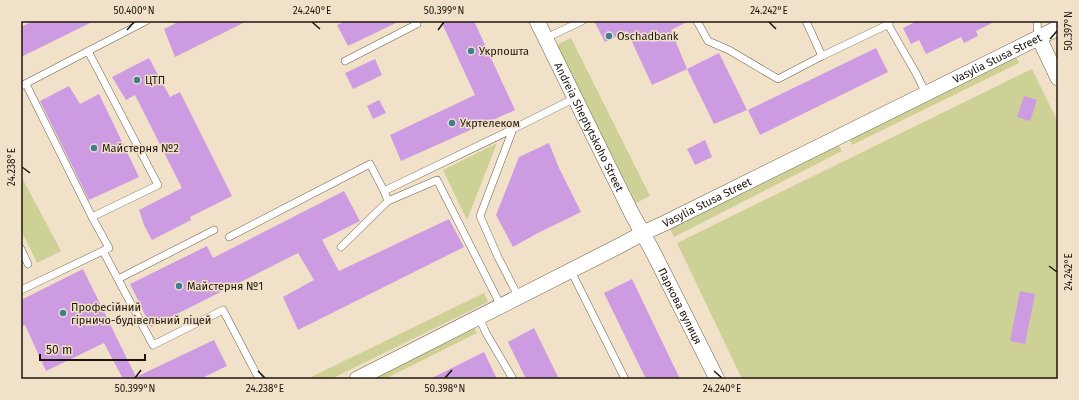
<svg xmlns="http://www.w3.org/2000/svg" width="1079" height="400" font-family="'Fira Sans',sans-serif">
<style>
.green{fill:#ced195}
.building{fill:#cc9be2}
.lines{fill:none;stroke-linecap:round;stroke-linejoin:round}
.lane-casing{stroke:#70614c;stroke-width:8}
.street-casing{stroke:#70614c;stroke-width:16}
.lane{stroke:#fff;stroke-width:7}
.street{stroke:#fff;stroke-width:15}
.ticks{fill:none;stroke:#1c150d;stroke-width:1.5}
.poi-dot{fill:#407f93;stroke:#f2e1c9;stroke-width:1.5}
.labels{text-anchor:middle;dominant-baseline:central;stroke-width:3;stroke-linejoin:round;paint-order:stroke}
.poi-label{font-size:11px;fill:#1c150d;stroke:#f2e1c9;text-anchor:start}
.street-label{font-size:11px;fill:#1c150d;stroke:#f2e1c9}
.neatline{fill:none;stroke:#1c150d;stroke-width:1.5}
.ticks-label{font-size:10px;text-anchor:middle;fill:#1c150d}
</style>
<rect width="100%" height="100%" fill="#f2e1c9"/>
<!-- green -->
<g class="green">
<polygon points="571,38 650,196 636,203 556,45"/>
<polygon points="1016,56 1019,63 852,145 849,138"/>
<polygon points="1032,69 1058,122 1058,379 742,379 677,243"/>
<polygon points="497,143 467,220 443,170"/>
<polygon points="838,144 842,151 674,237 670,229"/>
<polygon points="21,176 61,251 37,263 21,230"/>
<polygon points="484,293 488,302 331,379 307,379"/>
<polygon points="474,328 477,333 385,379 371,379"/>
</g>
<!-- building -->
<g class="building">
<polygon points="33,21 94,21 21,57 21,27"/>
<polygon points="180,21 247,21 175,57 164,29"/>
<polygon points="346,21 400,21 348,46 337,25"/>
<polygon points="441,21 474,21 515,110 401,161 390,135 475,95"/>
<polygon points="594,21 689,21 671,30 687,69 652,85 627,31 605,42"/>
<polygon points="917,21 996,21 976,31 978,36 964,43 961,37 926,54 919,40 911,44 903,28"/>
<polygon points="876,48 888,72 760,135 748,110"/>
<polygon points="719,53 747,110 714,124 687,69"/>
<polygon points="149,58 170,97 180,92 232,196 190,217 191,220 152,240 144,225 139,210 182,188 135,95 126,100 112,77"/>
<polygon points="375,59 382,75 353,89 345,73"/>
<polygon points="69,86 80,104 99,94 139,177 89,200 40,101"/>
<polygon points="1024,96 1037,100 1030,121 1017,117"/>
<polygon points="379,100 386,113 373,119 367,106"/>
<polygon points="705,140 712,157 695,165 687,149"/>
<polygon points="549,143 559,168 581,212 536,234 513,247 496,215 519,157"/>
<polygon points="344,191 360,221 322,240 339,271 449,219 464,247 298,330 283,297 314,280 298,253 151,327 130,284 207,246 213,258"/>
<polygon points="83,269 136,377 214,340 227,366 200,379 123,379 104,343 46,371 25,325 21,327 21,300"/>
<polygon points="632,279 680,379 646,379 604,293"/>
<polygon points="1020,291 1035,294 1025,344 1010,341"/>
<polygon points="534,328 559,379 526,379 508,342"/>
<polygon points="484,352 497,379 430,379"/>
</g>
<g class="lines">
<!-- lane casing -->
<g class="lane-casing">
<g id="lane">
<polyline points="697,21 708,41 729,50 778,79 822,56 889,24"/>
<polyline points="806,21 822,56"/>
<polyline points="886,21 917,75 926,94"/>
<polyline points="1037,21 1038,38"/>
<polyline points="546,38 582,21"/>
<polyline points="88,51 158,185 92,217"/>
<polyline points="345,61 417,24 416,21"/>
<polyline points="21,86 146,21"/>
<polyline points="384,191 513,129"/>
<polyline points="229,237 370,164 384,191 388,201 437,180 501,306"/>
<polyline points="341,247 388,201"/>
<polyline points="21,249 28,264"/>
<polyline points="103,251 153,345 223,310 259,379"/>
<polyline points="571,271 625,379"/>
<polyline points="118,279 214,230"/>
<polyline points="21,290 109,248 92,217 26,84"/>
<polyline points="519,298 498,257 480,216 513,129 575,98"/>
<polyline points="479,317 486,333 513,379"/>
</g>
</g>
<!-- street casing -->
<g class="street-casing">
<g id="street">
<path id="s1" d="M537,21l95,193 20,36 65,129"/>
<polyline points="1039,38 1058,78"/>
<path id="s2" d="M357,379l264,-134 22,-12 22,-10 393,-195"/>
</g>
</g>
<!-- lane -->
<use href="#lane" class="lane"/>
<!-- street -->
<use href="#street" class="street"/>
</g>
<!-- ticks -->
<path class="ticks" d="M312,22l8,7M769,22l7,7M127,30l7,-8M438,30l6,-8M1050,39l7,-8M22,167l8,6M1049,266l8,6M258,371l7,7M714,371l8,7M135,378l6,-8M445,378l7,-8"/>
<!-- markers -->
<g class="poi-dot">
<circle cx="609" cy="36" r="4"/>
<circle cx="471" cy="51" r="4"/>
<circle cx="137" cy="80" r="4"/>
<circle cx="452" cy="123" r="4"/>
<circle cx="94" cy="148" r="4"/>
<circle cx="179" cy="286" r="4"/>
<circle cx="63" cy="313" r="4"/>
</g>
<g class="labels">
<!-- poi labels -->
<g class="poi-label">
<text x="617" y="36">Oschadbank</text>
<text x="479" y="51">Укрпошта</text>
<text x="145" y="80">ЦТП</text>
<text x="460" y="123">Укртелеком</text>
<text x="102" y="148">Майстерня №2</text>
<text x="187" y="286">Майстерня №1</text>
<text x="71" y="307">Професійний<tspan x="71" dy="13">гірничо-будівельний ліцей</tspan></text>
</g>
<!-- street labels -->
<g class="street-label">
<text stroke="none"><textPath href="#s2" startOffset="716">Vasylia Stusa Street</textPath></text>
<text stroke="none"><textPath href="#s1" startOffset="118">Andreia Sheptytskoho Street</textPath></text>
<text stroke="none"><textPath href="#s2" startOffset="392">Vasylia Stusa Street</textPath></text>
<text stroke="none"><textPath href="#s1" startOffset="319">Паркова вулиця</textPath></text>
</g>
</g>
<!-- border -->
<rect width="1079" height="400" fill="none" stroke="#f2e1c9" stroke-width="44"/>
<!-- scale -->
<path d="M40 354v6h105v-6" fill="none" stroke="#1c150d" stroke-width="2"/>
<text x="46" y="354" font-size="12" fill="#1c150d" stroke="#f2e1c9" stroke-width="3" paint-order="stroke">50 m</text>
<rect x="22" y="22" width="1035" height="356" class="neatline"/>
<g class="ticks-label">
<text x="134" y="14">50.400°N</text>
<text x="312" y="14">24.240°E</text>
<text x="444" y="14">50.399°N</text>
<text x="769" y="14">24.242°E</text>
<text transform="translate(1068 31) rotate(-90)" y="4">50.397°N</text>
<text transform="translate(11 167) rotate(-90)" y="4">24.238°E</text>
<text transform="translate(1068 272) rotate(-90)" y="4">24.242°E</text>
<text x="135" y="392">50.399°N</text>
<text x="265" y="392">24.238°E</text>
<text x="445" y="392">50.398°N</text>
<text x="722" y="392">24.240°E</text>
</g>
</svg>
